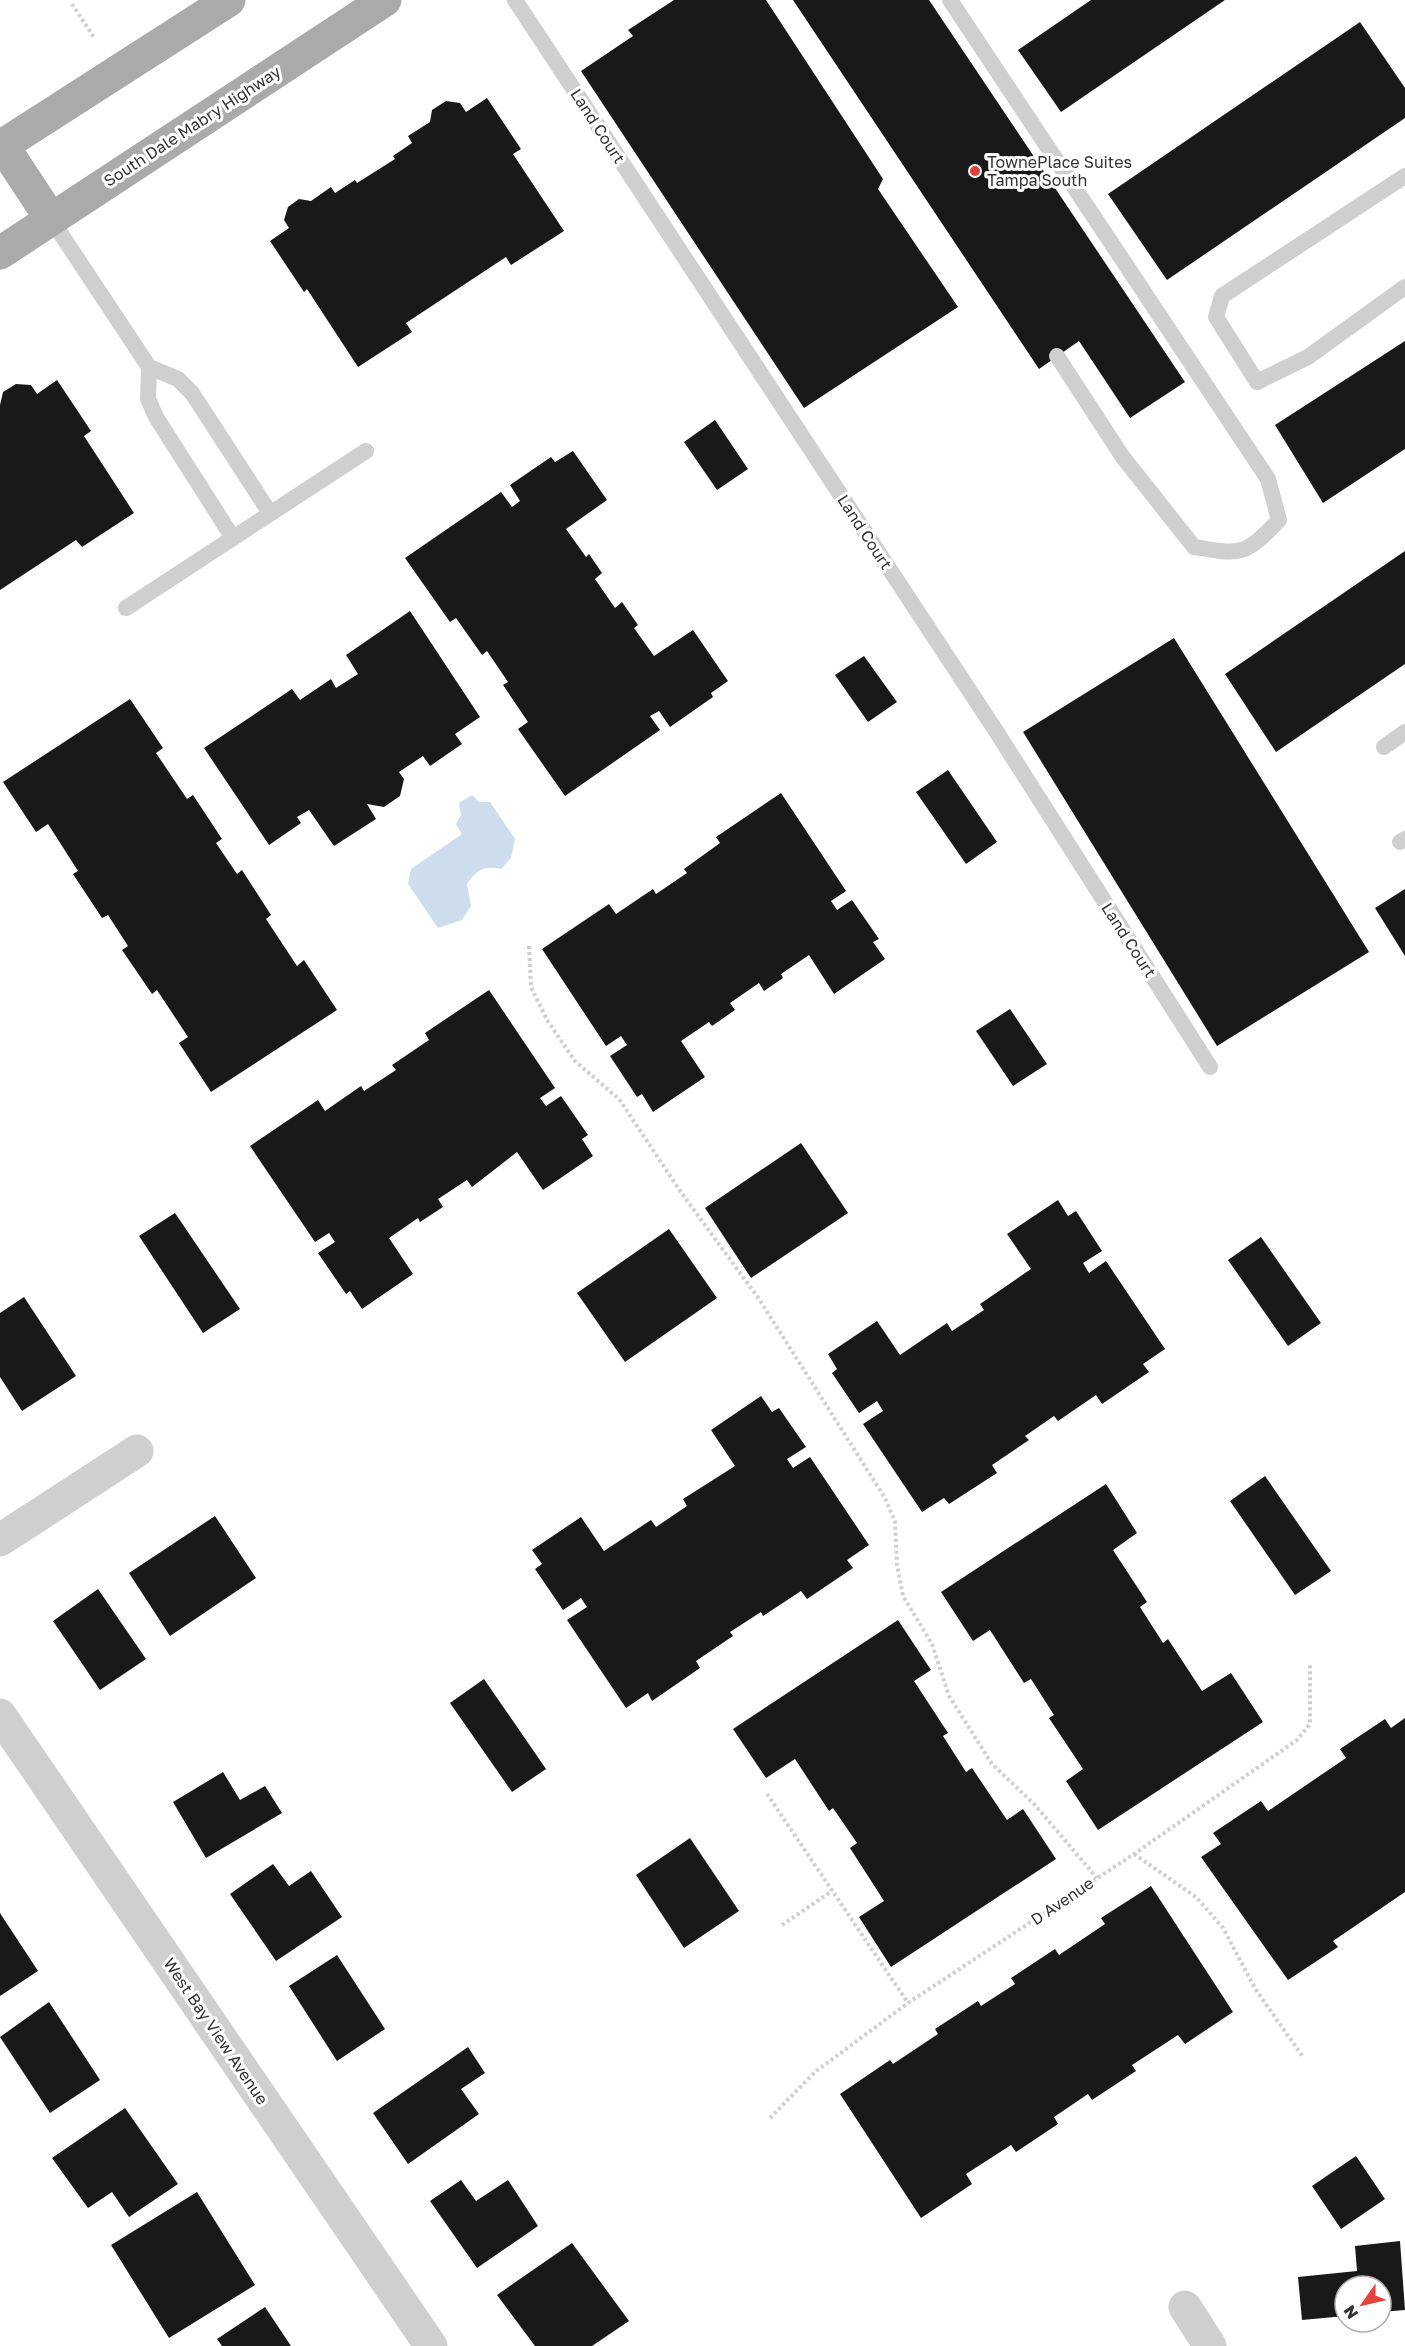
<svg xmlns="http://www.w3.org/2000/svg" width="1405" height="2346" font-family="'Golos Text',sans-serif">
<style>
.water{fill:#cddded}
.building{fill:#191919}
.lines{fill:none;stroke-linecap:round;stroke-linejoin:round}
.path{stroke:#cfcfcf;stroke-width:4;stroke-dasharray:3 3;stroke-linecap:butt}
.service{stroke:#cfcfcf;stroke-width:16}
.minor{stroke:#cfcfcf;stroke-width:33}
.primary{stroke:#aaa;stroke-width:33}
.poi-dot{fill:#e34139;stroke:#fff;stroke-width:2}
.labels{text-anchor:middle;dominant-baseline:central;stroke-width:6;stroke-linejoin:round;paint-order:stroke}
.street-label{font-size:16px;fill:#323232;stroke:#fff}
.poi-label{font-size:16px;fill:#323232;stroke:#fff;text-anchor:start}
</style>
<rect width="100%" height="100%" fill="#fff"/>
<!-- water -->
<path class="water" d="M472,795l7,7h11l25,37 -4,19 -10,11c-16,-4 -25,1 -34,15l4,22 -9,14 -24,8 -30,-44 3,-15 51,-35 -6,-10 5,-9 -2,-12z"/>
<!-- building -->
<g class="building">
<polygon points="674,0 766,0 883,179 878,189 958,307 804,408 581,71 633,36 628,30"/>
<polygon points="793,0 929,0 1185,382 1130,418 1079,341 1039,369"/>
<polygon points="1091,0 1225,0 1061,112 1018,50"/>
<polygon points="1360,22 1405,88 1405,118 1167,280 1108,194"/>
<polygon points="487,98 521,149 513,154 564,231 511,265 506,257 406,323 412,332 358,367 307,289 304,292 270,241 289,228 284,220 288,207 299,199 311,201 331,187 335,193 355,180 357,183 395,159 393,156 412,143 408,136 430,122 432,110 446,101 460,103 466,112"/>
<polygon points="1405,341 1405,449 1323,503 1275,425"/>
<polygon points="57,380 91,431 84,436 134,513 82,547 76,540 0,590 0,405 3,392 16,384 31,385 37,394"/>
<polygon points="715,420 748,469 717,490 684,442"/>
<polygon points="573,451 607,500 566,529 586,557 589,554 602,573 595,579 615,608 622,602 638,625 634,628 654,656 693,630 728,681 711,693 713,697 670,727 659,711 650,716 660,730 565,796 518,729 528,722 503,685 508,682 487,651 482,655 456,618 450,622 405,558 501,492 512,507 520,501 510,485 551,457 555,462"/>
<polygon points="1405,551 1405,664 1276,752 1225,674"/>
<polygon points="410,611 480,717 455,734 462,744 430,766 423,756 399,772 404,779 400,796 384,807 367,804 376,819 334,846 309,810 297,817 301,823 269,845 204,748 292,689 300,700 331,679 336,688 358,674 346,655"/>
<polygon points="1174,638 1369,952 1217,1046 1023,732"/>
<polygon points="864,656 897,702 868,722 835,675"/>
<polygon points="130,699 163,748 156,753 187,799 193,795 222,839 216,843 237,874 242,870 271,915 266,919 297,966 304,960 337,1010 211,1092 179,1043 188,1037 157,990 152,994 122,950 128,946 108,915 102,918 73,874 78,871 48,824 36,832 3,782"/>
<polygon points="948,770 997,842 966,864 916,792"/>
<polygon points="781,793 846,891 831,901 837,910 852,900 879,939 873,942 885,959 834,994 809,955 781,974 783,978 764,991 759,983 730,1003 735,1010 712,1026 709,1022 681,1041 705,1077 653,1112 642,1094 637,1097 610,1056 627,1045 621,1036 606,1046 542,949 609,904 616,914 653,889 656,894 687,873 684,869 720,843 716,837"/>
<polygon points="1405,889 1405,956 1375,908"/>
<polygon points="489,990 555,1088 540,1098 546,1106 561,1096 588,1135 582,1139 593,1156 543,1190 517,1152 472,1187 467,1180 438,1199 443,1207 420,1222 418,1218 389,1238 413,1274 362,1309 350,1291 346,1294 318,1253 335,1242 329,1233 315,1242 250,1146 318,1100 325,1111 361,1086 364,1091 396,1070 392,1065 429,1040 425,1033"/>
<polygon points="1010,1009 1047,1064 1013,1086 976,1031"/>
<polygon points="801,1143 848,1213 751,1278 705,1208"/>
<polygon points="1058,1200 1068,1216 1076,1211 1102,1251 1083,1263 1089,1273 1106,1261 1165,1349 1143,1364 1149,1372 1102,1404 1096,1395 1058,1421 1054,1416 1025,1436 1029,1440 992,1465 997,1473 949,1504 944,1498 922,1512 863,1424 883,1411 877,1401 859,1413 832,1373 837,1369 828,1354 877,1321 900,1355 947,1323 952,1331 984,1310 980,1304 1031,1269 1007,1234"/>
<polygon points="175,1213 240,1309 203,1333 139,1236"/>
<polygon points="669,1229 717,1298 625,1362 577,1293"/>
<polygon points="1261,1237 1321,1323 1288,1346 1228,1260"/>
<polygon points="24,1297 76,1376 22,1411 0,1377 0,1313"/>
<polygon points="761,1396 772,1412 779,1408 806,1447 787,1459 793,1468 810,1457 869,1545 847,1560 853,1568 807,1599 801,1591 763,1616 761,1612 730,1632 733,1636 696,1661 700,1668 652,1701 648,1693 626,1708 567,1620 587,1607 581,1598 563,1610 535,1569 542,1564 532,1550 581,1517 604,1551 651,1520 656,1527 687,1506 683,1499 735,1466 711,1430"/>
<polygon points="1265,1476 1331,1571 1295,1595 1230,1501"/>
<polygon points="1106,1484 1137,1533 1113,1550 1147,1602 1140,1607 1163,1643 1168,1639 1202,1691 1231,1673 1263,1722 1098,1830 1066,1781 1083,1769 1049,1718 1054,1715 1031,1679 1024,1683 990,1630 973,1641 941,1592"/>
<polygon points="215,1516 256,1578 170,1636 129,1573"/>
<polygon points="98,1589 146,1659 100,1690 53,1621"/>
<polygon points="898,1620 931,1670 914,1681 948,1733 943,1736 966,1772 972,1768 1007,1820 1023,1809 1056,1859 891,1967 859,1917 884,1901 850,1848 857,1843 833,1808 829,1811 795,1759 766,1778 733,1729"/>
<polygon points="484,1679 546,1769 512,1792 450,1703"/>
<polygon points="1405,1718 1405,1892 1333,1941 1338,1947 1288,1980 1201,1857 1221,1844 1213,1833 1261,1801 1268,1811 1346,1758 1340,1749 1385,1719 1391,1728"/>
<polygon points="223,1772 240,1800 265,1786 282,1813 206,1858 173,1802"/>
<polygon points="690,1838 739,1911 684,1948 636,1875"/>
<polygon points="273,1864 289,1886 311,1871 342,1917 276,1961 230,1894"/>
<polygon points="1151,1886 1233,2012 1185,2044 1178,2035 1132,2065 1136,2071 1092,2100 1088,2094 1054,2117 1058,2124 1016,2152 1011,2145 966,2174 972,2184 921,2218 840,2094 890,2060 893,2064 938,2034 935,2029 978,2001 981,2006 1015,1984 1011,1978 1055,1949 1059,1955 1105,1924 1101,1918"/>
<polygon points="0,1913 38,1971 0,1996"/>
<polygon points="337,1955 385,2029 337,2061 289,1986"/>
<polygon points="49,2002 100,2080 50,2113 0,2037"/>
<polygon points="468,2047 485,2073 461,2089 479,2114 408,2164 373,2113"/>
<polygon points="125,2108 178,2184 129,2217 112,2192 88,2208 52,2158"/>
<polygon points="1356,2156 1385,2199 1341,2229 1312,2186"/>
<polygon points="461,2180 476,2201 508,2180 538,2226 477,2268 430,2201"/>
<polygon points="197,2192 255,2285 169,2338 111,2245"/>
<polygon points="1400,2241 1405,2310 1381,2312 1381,2286 1345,2286 1345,2316 1302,2320 1298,2277 1357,2271 1355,2246"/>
<polygon points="572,2243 629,2321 592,2346 535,2346 497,2295"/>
<polygon points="265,2307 291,2346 222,2346 217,2339"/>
</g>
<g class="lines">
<!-- path -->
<g class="path">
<polyline points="72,4 95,39"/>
<polyline points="529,946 531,987 547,1020 575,1061 619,1099 683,1195 759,1299 885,1498 895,1522 897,1565 903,1596 932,1644 949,1696 992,1764 1035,1805 1097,1878"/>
<polyline points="767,1794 908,2003"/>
<polyline points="1134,1854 1196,1897 1223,1928 1256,1990 1303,2057"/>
<polyline points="782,1925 832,1891"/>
<polyline points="770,2118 815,2072 908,2003 1134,1854 1297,1740 1310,1724 1310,1663"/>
</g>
<!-- service -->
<g class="service">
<polyline points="515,0 996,731 1210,1067"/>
<path d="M950,0l318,479 11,41c-34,36 -38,35 -85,27l-72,-91 -65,-100"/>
<polyline points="1405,176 1222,296 1216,317 1257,382 1308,357 1405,287"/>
<polyline points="51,219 149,367 178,379 192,393 270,513"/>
<polyline points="149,367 148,399 156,417 233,538"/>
<polyline points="126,608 366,451"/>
<polyline points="1384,747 1405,732"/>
<polyline points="1400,842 1405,839"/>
</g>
<!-- minor -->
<g class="minor">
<polyline points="0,1540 137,1451"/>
<polyline points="0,1715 431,2346"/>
<polyline points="1185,2307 1210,2346"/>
</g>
<!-- primary -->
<g class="primary">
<polyline points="3,146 51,219"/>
<polyline points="0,147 229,0"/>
<polyline points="0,253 385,0"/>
</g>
</g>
<!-- markers -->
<circle class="poi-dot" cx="975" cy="171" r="6"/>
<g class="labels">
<!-- street labels -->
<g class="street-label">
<text transform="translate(192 126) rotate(-33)">South Dale Mabry Highway</text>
<text transform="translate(598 126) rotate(57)">Land Court</text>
<text transform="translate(865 532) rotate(57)">Land Court</text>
<text transform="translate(1129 940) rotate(57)">Land Court</text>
<text transform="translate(1062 1901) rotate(-34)">D Avenue</text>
<text transform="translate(216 2031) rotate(56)">West Bay View Avenue</text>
</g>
<!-- poi labels -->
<g class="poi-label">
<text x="987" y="162">TownePlace Suites<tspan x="987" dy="18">Tampa South</tspan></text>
</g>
</g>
<!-- north arrow -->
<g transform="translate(1363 2304) rotate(236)"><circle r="28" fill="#ffffff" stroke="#adadad" stroke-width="1.5"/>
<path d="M0-4.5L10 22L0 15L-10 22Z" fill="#e34139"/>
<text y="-9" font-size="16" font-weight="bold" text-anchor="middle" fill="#323232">N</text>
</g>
</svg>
